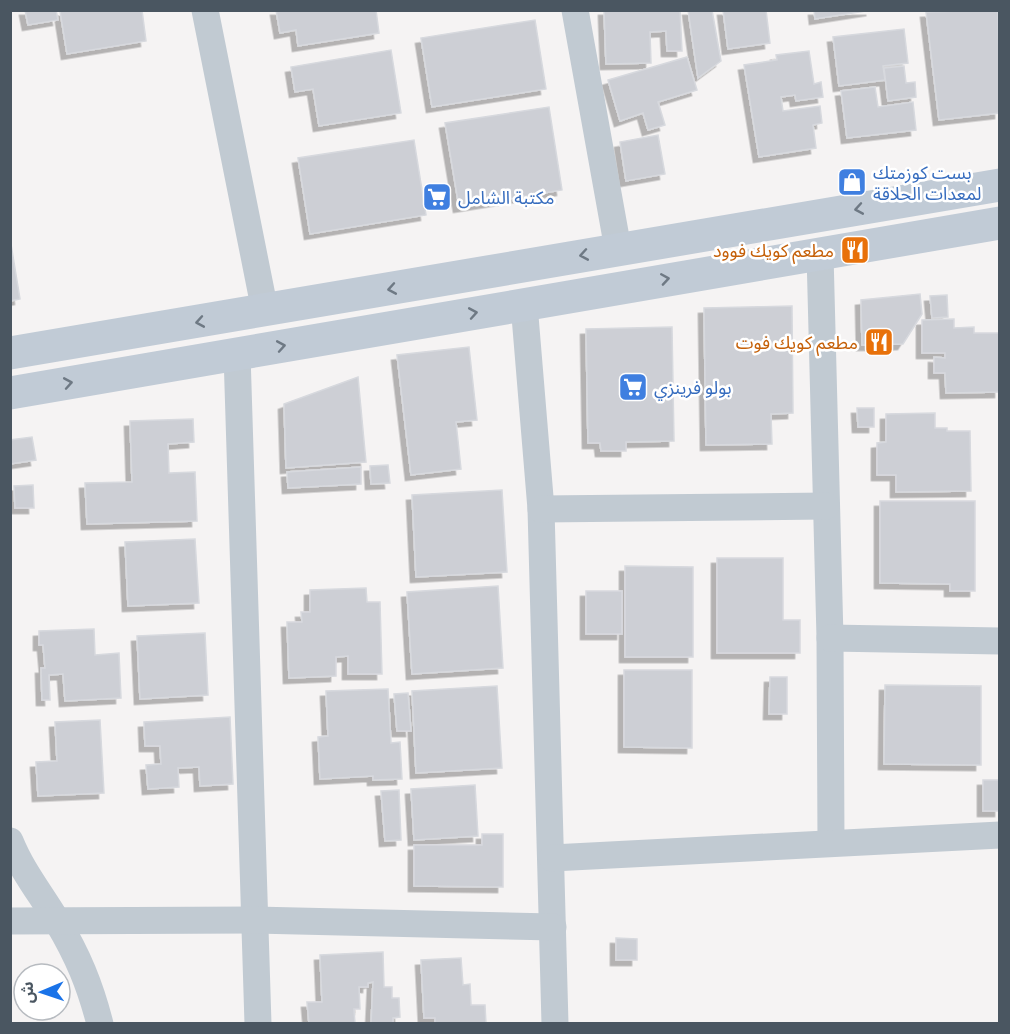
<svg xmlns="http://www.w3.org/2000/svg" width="1010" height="1034" font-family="Ubuntu,'Noto Sans Arabic',sans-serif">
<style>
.building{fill:#cdcfd5;stroke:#d7d9de;stroke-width:1.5;filter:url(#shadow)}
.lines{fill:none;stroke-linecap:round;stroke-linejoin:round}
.street{stroke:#c1cad2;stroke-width:27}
.secondary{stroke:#c1cbd6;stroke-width:33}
.oneway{stroke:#6e7984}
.labels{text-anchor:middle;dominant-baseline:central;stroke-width:5;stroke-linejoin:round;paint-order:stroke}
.shop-label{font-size:18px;fill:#366cbe;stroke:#fff;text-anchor:start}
.food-label{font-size:18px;fill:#c56008;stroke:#fff;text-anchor:end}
</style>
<defs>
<filter id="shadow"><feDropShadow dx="-5.5" dy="5.5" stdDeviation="0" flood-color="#0004"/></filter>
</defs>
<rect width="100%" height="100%" fill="#f5f3f3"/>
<!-- building -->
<g class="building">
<polygon points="25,10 56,10 58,20 28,25"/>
<polygon points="142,10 146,41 67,54 60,11"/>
<polygon points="276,10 376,10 379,33 298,46 296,30 280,33"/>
<polygon points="604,10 680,10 682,51 667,51 666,31 650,32 651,63 606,64"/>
<polygon points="688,10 712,10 721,61 698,78"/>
<polygon points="723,10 766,10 770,43 728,49"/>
<polygon points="814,10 872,10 815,19"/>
<polygon points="998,10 1000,113 939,120 926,12"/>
<polygon points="535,20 546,89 432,107 421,38"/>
<polygon points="904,29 908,63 883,66 885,80 839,86 833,37"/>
<polygon points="391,50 401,113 319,126 313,89 295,92 291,67"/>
<polygon points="809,51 814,84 821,82 823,97 796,101 795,95 781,97 783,111 820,106 822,123 813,125 816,148 759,157 744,65 777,60 776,55"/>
<polygon points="687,57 697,90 658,102 665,125 648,130 643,113 620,121 608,80"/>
<polygon points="904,66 906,83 915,82 916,97 888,101 884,68"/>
<polygon points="875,87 878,107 913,102 916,130 847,138 841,91"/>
<polygon points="549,107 562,190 459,207 445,123"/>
<polygon points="658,135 665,174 626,181 620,142"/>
<polygon points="414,140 426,215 310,234 298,158"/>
<polygon points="10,238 20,299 10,301"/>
<polygon points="920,294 922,314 903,344 862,345 861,300"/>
<polygon points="947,295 948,317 932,318 930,296"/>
<polygon points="792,306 793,413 771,414 772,444 706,445 704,308"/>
<polygon points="954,319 954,328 974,327 974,333 999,333 1000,392 946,393 945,373 934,373 934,357 945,358 945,353 922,353 922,320"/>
<polygon points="672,327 674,441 626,442 626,451 601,451 600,443 588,443 586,329"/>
<polygon points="469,347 477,420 456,422 461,469 411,475 397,355"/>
<polygon points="358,377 366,462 286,468 284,404"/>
<polygon points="857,408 874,408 874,427 858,427"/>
<polygon points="935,413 935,428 947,428 947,431 970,431 971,491 896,492 896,475 877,475 877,443 886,442 886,414"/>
<polygon points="193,419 194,442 168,444 169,473 195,472 197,521 87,524 85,483 132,482 130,421"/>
<polygon points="32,437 36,460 10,464 10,440"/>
<polygon points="388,465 390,483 371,484 370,466"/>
<polygon points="361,467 361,484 288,488 287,472"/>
<polygon points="33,485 34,508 15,508 14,486"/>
<polygon points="502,490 507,572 416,577 412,495"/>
<polygon points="880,501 975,501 975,591 950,591 950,584 880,583"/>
<polygon points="195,539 199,603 128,606 125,542"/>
<polygon points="717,558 783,558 783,620 800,620 800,653 717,653"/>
<polygon points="625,566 693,567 693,657 625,657"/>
<polygon points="498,586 503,668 412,674 407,592"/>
<polygon points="366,588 367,602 380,602 382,674 348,674 348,656 336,657 336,676 289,678 287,622 302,622 301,612 310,612 310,590"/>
<rect x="586" y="591" width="36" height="43"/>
<polygon points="94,629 95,655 119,653 121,698 65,701 63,674 49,675 50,700 42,700 41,668 45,668 43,645 39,645 39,631"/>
<polygon points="205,633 208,695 140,699 137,636"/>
<polygon points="624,670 692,670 692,748 624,747"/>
<polygon points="770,677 787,677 787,714 769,714"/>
<polygon points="885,685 981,686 981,765 884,764"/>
<polygon points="497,686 502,768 416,773 412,691"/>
<polygon points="388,689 391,743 400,742 402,779 373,780 373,776 320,779 318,737 328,736 326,691"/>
<polygon points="408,693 411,731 397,731 394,694"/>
<polygon points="230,717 233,784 200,786 199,767 178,768 179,787 148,789 146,765 161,764 160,746 145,746 144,722"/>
<polygon points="100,720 104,793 38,796 36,762 57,761 55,722"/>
<rect x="983" y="780" width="17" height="31"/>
<polygon points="475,785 478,836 414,840 411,789"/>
<polygon points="399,790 401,840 385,841 381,791"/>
<polygon points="482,834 503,834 503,887 414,886 414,845 482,845"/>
<polygon points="616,938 637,939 637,960 616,960"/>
<polygon points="383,952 384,987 392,987 392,998 399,998 400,1017 393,1018 393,1024 371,1024 373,982 368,983 368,987 359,987 360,1009 354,1009 355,1024 309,1024 307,1002 322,1002 320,955"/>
<polygon points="461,958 463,985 470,984 471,1005 485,1005 486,1024 435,1024 435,1018 424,1018 421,960"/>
</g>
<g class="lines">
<!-- street -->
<g class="street">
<polyline points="205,10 265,311"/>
<polyline points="575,10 618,249"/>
<polyline points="820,254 830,638 831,843"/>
<polyline points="524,304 541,509 555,1024"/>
<polyline points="237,354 258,1024"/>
<polyline points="541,509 826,506"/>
<polyline points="830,638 1000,641"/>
<path d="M10,841c12,30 31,53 47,80 21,35 33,64 43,103"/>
<polyline points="552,858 1000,835"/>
<polyline points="10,921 255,920 553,927"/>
</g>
<!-- secondary -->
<g class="secondary">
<polyline points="10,353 1000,185"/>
<polyline points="10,393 1000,223"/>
</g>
</g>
<!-- one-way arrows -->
<defs><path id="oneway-chevron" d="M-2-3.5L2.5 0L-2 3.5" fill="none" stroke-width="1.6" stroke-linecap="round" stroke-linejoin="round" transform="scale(1.5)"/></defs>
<g class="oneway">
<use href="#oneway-chevron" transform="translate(859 209) rotate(170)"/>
<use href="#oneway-chevron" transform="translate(584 255) rotate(170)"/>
<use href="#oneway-chevron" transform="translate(665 279) rotate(-9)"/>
<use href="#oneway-chevron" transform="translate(392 289) rotate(170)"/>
<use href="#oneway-chevron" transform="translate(473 313) rotate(-10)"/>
<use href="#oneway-chevron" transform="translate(200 322) rotate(170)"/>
<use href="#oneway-chevron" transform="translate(281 346) rotate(-10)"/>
<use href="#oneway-chevron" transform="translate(68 383) rotate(-10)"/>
</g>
<!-- icons -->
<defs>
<g id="shop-square" transform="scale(1.5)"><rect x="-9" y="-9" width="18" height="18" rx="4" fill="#3f7fe0" stroke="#fff"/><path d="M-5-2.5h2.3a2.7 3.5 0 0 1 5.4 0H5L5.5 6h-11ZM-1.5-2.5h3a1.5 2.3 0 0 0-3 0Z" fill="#fff"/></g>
<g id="supermarket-square" transform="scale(1.5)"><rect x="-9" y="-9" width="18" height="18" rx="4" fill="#3f7fe0" stroke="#fff"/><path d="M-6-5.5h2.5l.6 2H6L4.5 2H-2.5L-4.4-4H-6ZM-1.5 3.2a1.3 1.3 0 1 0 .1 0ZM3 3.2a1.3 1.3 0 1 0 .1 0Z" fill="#fff"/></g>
<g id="restaurant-square" transform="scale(1.5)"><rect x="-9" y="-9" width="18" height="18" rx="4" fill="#e8710a" stroke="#fff"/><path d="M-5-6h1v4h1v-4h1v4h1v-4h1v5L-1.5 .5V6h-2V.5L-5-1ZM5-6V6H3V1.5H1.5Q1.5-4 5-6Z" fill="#fff"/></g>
</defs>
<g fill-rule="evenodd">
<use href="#shop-square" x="852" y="182"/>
<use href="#supermarket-square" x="437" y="197"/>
<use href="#restaurant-square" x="855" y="250"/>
<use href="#restaurant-square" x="879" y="342"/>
<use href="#supermarket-square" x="633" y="387"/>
</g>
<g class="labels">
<!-- shop labels -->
<g class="shop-label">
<text x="873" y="172">بست كوزمتك<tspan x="873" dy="21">لمعدات الحلاقة</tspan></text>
<text x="458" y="197">مكتبة الشامل</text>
<text x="654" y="387">بولو فرينزي</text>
</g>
<!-- food labels -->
<g class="food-label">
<text x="834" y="250">مطعم كويك فوود</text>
<text x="858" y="342">مطعم كويك فوت</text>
</g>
</g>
<!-- border -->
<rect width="1010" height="1034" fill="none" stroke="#4a5661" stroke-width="24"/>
<!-- north arrow -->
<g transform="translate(42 992) rotate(268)"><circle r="28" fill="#ffffff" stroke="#b7bbc0" stroke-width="1.5"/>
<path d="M0-4.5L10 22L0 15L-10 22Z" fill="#1a73e8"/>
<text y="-9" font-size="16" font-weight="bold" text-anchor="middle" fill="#4a5661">ش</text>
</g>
</svg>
